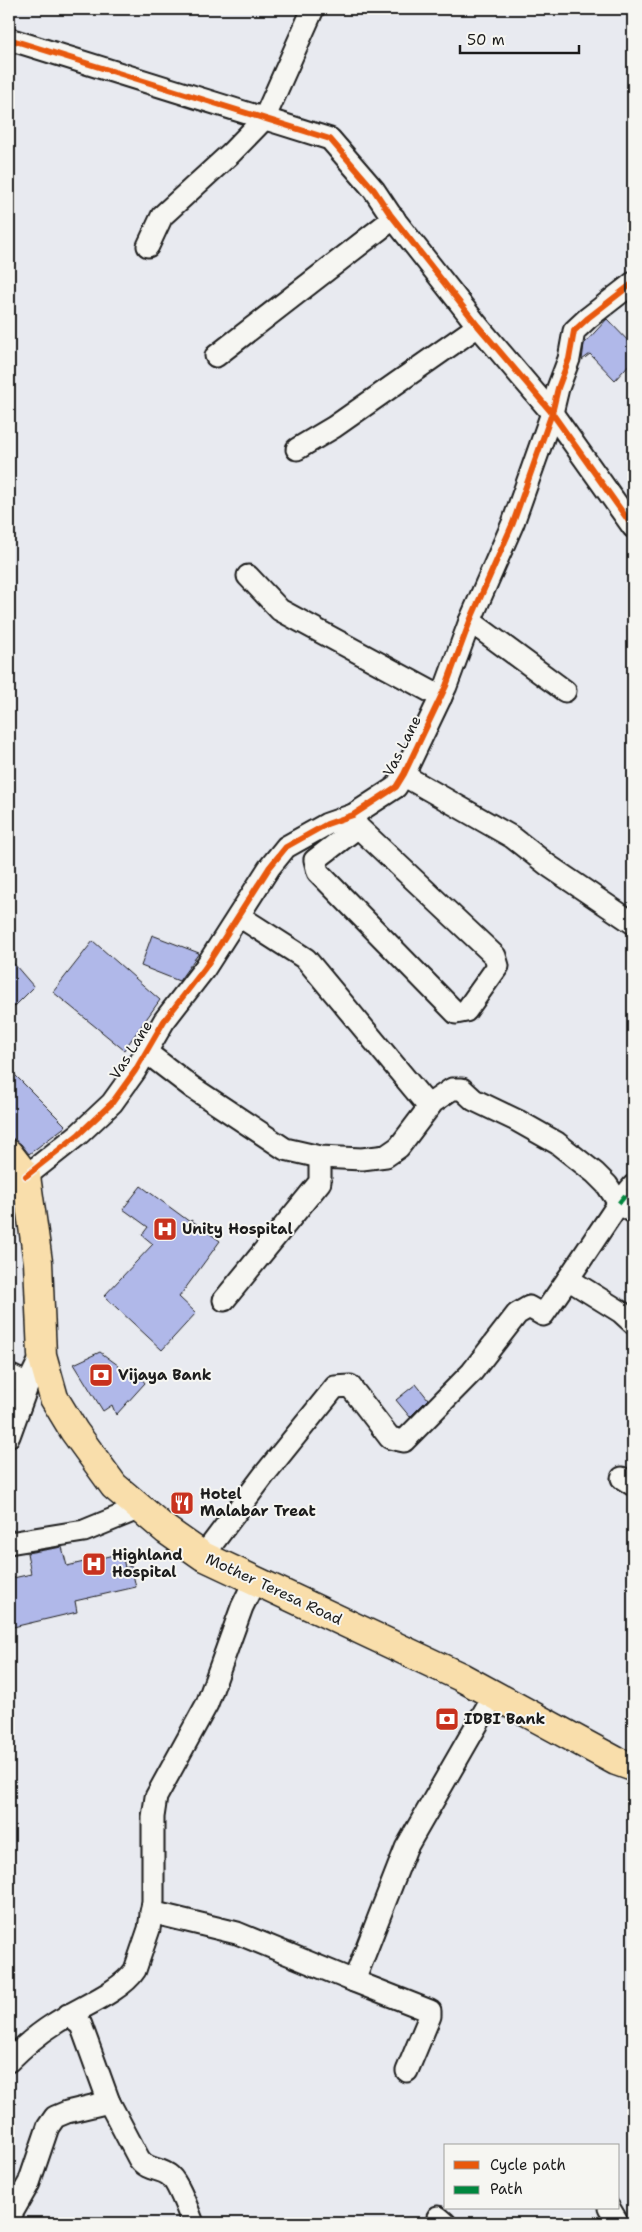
<svg xmlns="http://www.w3.org/2000/svg" width="642" height="2232" font-family="'Shantell Sans',sans-serif">
<style>
.building{fill:#b0b8e9;stroke:#1c1c1c}
.lines{fill:none;stroke-linecap:round;stroke-linejoin:round}
.minor-casing{stroke:#1c1c1c;stroke-width:25}
.major-casing{stroke:#1c1c1c;stroke-width:31}
.minor{stroke:#f6f6f2;stroke-width:21}
.major{stroke:#f9deab;stroke-width:28}
.quiet{stroke:#00873e;stroke-width:5;stroke-dasharray:10 5;stroke-linecap:butt}
.cycleway-casing{stroke:#f6f6f2;stroke-width:9}
.cycleway{stroke:#e8590c;stroke-width:6}
.labels{text-anchor:middle;dominant-baseline:central;stroke-width:4;stroke-linejoin:round;paint-order:stroke}
.street-label{font-size:15px;fill:#1c1c1c;stroke:#f6f6f2}
.poi-label{font-size:15px;font-weight:bold;fill:#1c1c1c;stroke:#f6f6f2;text-anchor:start}
</style>
<rect width="100%" height="100%" fill="#e8eaf0"/>
<filter id="ink" filterUnits="userSpaceOnUse"><feTurbulence type="fractalNoise" baseFrequency=".02" numOctaves="2"/><feDisplacementMap in="SourceGraphic" scale="10" xChannelSelector="R" yChannelSelector="G"/><feConvolveMatrix kernelMatrix="1 2 1 2 8 2 1 2 1" color-interpolation-filters="sRGB"/></filter>
<g filter="url(#ink)">
<!-- building -->
<g class="building">
<polygon points="607,319 633,346 633,360 615,380 590,354 582,360 584,344"/>
<polygon points="152,935 199,953 179,981 141,966"/>
<polygon points="93,941 160,1000 124,1050 53,992"/>
<polygon points="9,958 34,987 9,1012"/>
<polygon points="9,1069 66,1126 29,1154 21,1144 9,1136"/>
<polygon points="141,1186 190,1222 191,1220 220,1241 179,1297 196,1313 162,1350 104,1296 153,1244 142,1235 148,1227 123,1209"/>
<polygon points="100,1352 126,1371 134,1369 145,1383 116,1415 112,1405 103,1411 74,1364"/>
<polygon points="416,1384 428,1399 410,1417 396,1400"/>
<polygon points="62,1547 67,1566 122,1553 125,1568 131,1566 136,1587 75,1601 77,1612 9,1628 9,1579 31,1574 27,1553"/>
</g>
<g class="lines">
<!-- minor casing -->
<g class="minor-casing">
<g id="minor">
<polyline points="9,39 330,139 374,190 390,214 478,326 552,413 633,527"/>
<polyline points="148,246 162,216 231,153 264,119 313,9"/>
<polyline points="216,356 394,218"/>
<polyline points="297,449 334,427 478,326"/>
<polyline points="248,576 280,610 441,697"/>
<polyline points="470,621 565,691"/>
<polyline points="403,775 512,837 549,866 633,923"/>
<polyline points="353,815 358,827 495,956 498,966 466,1011 456,1013 318,872 315,860 358,827"/>
<polyline points="239,916 306,959 429,1107"/>
<polyline points="146,1052 193,1088 285,1149 320,1157 362,1159 386,1156 399,1147 433,1102 452,1089 462,1089 474,1100 518,1121 557,1143 595,1173 607,1185 619,1203 633,1212"/>
<polyline points="26,1176 79,1134 112,1103 135,1071 164,1021 205,968 269,868 286,847 327,824 353,815 396,787 404,774 446,686 470,621 513,523 552,413 558,388 569,359 574,331 588,318 633,283"/>
<polyline points="633,1186 619,1203 568,1279 621,1312 633,1323"/>
<polyline points="224,1300 320,1182 320,1157"/>
<polyline points="9,1375 28,1384"/>
<polyline points="9,1436 28,1384 42,1355"/>
<polyline points="622,1478 633,1485"/>
<polyline points="9,1543 84,1531 140,1508"/>
<polyline points="203,1556 264,1475 335,1387 350,1386 390,1438 404,1441 472,1372 517,1314 529,1307 543,1315 568,1279"/>
<polyline points="151,1912 237,1933 354,1981 406,1848 494,1695"/>
<polyline points="354,1981 430,2011 430,2016 407,2071"/>
<path d="M68,2015l13,10 28,77 30,57c10,13 21,8 31,17 9,8 18,35 23,47"/>
<path d="M9,2061c14,-14 29,-27 45,-37 22,-15 67,-32 81,-54l14,-41 4,-28v-84l3,-20 51,-93 35,-97 13,-27"/>
<polyline points="609,2208 618,2223"/>
<polyline points="438,2217 445,2223"/>
<polyline points="9,2218 29,2183 48,2127 55,2117 67,2112 109,2102"/>
</g>
</g>
<!-- major casing -->
<g class="major-casing">
<polyline id="major" points="9,1154 26,1176 38,1262 42,1355 54,1398 74,1431 114,1486 166,1530 203,1556 461,1677 616,1761 633,1767"/>
</g>
<!-- minor -->
<use href="#minor" class="minor"/>
<!-- major -->
<use href="#major" class="major"/>
<!-- quiet -->
<polyline class="quiet" points="619,1203 633,1186"/>
<!-- cycleway casing -->
<g class="cycleway-casing">
<g id="cycleway">
<polyline points="9,39 330,139 374,190 390,214 478,326 552,413 633,527"/>
<polyline points="26,1176 79,1134 112,1103 135,1071 164,1021 205,968 269,868 286,847 327,824 353,815 396,787 404,774 446,686 470,621 513,523 552,413 558,388 569,359 574,331 588,318 633,283"/>
</g>
</g>
<!-- cycleway -->
<use href="#cycleway" class="cycleway"/>
</g>
</g>
<!-- icons -->
<defs>
<g id="hospital-square" transform="scale(1.25)"><rect x="-9" y="-9" width="18" height="18" rx="4" fill="#c8321e" stroke="#f6f6f2"/><path d="M-5-5h3v3.5h4V-5h3V5h-3V1.5h-4V5h-3Z" fill="#fff"/></g>
<g id="bank-square" transform="scale(1.25)"><rect x="-9" y="-9" width="18" height="18" rx="4" fill="#c8321e" stroke="#f6f6f2"/><path d="M-6-4H6V4H-6ZM0-2.3a2.3 2.3 0 1 0 0 4.6a2.3 2.3 0 1 0 0-4.6Z" fill="#fff"/></g>
<g id="restaurant-square" transform="scale(1.25)"><rect x="-9" y="-9" width="18" height="18" rx="4" fill="#c8321e" stroke="#f6f6f2"/><path d="M-5-6h1v4h1v-4h1v4h1v-4h1v5L-1.5 .5V6h-2V.5L-5-1ZM5-6V6H3V1.5H1.5Q1.5-4 5-6Z" fill="#fff"/></g>
</defs>
<g fill-rule="evenodd">
<use href="#hospital-square" x="165" y="1229"/>
<use href="#bank-square" x="101" y="1375"/>
<use href="#restaurant-square" x="182" y="1503"/>
<use href="#hospital-square" x="94" y="1564"/>
<use href="#bank-square" x="447" y="1719"/>
</g>
<g class="labels">
<!-- street labels -->
<g class="street-label">
<text transform="translate(402 746) rotate(-63)">Vas Lane</text>
<text transform="translate(131 1050) rotate(-58)">Vas Lane</text>
<text transform="translate(274 1589) rotate(25)">Mother Teresa Road</text>
</g>
<!-- poi labels -->
<g class="poi-label">
<text x="182" y="1229">Unity Hospital</text>
<text x="118" y="1375">Vijaya Bank</text>
<text x="200" y="1494">Hotel<tspan x="200" dy="17">Malabar Treat</tspan></text>
<text x="112" y="1555">Highland<tspan x="112" dy="17">Hospital</tspan></text>
<text x="464" y="1719">IDBI Bank</text>
</g>
</g>
<!-- margin -->
<rect width="642" height="2232" fill="none" stroke="#f6f6f2" stroke-width="30"/>
<rect x="15" y="15" width="612" height="2202" fill="none" stroke="#1c1c1c" stroke-width="2" filter="url(#ink)"/>
<!-- legend -->
<rect x="444" y="2144" width="175" height="65" fill="#f6f6f2" stroke="#9f9f9c"/>
<rect x="454" y="2161" width="25" height="8" fill="#e8590c" stroke="#9f9f9c"/>
<text x="490" y="2170" font-size="15" fill="#1c1c1c">Cycle path</text>
<rect x="454" y="2186" width="25" height="8" fill="#00873e" stroke="#9f9f9c"/>
<text x="490" y="2194" font-size="15" fill="#1c1c1c">Path</text>
<!-- scale -->
<path d="M460 45v8h119v-8" fill="none" stroke="#1c1c1c" stroke-width="2.5"/>
<text x="467" y="45" font-size="15" fill="#1c1c1c" stroke="#f6f6f2" stroke-width="4" paint-order="stroke">50 m</text>
</svg>
